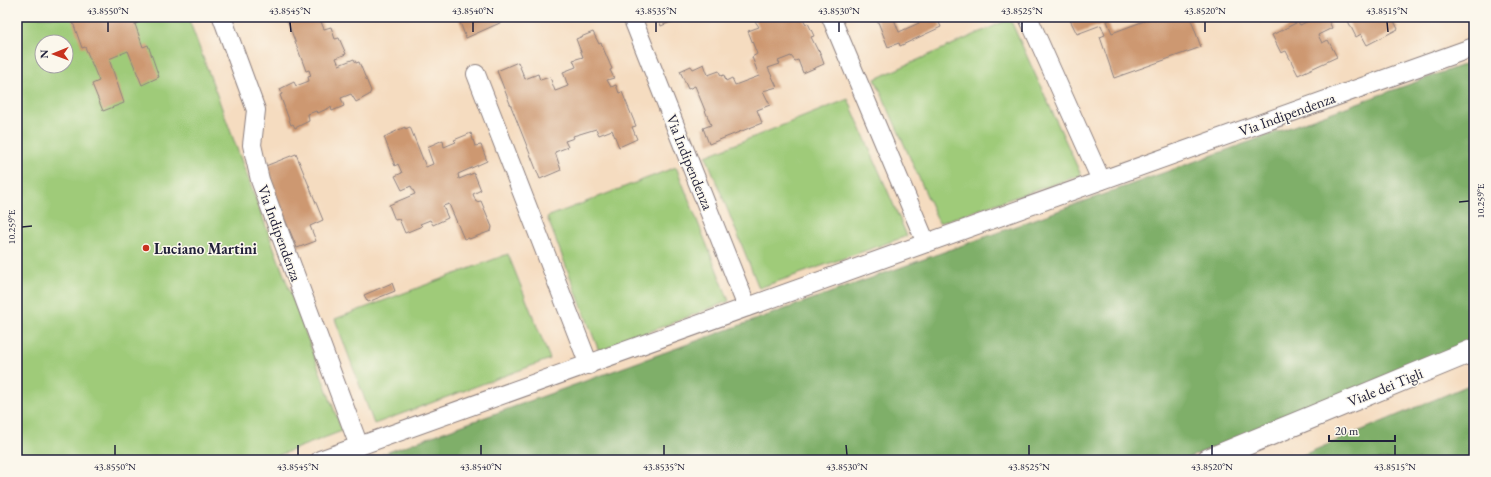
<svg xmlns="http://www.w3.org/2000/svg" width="1491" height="477" font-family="'EB Garamond',serif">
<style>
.green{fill:#9fcb79;stroke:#60765a;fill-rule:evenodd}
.forest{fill:#7faf69;stroke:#506852}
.building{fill:#cd9871}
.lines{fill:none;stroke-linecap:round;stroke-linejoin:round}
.minor-casing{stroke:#8c7f7e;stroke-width:20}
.tertiary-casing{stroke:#8c7f7e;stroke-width:24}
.minor{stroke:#fff;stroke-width:18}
.tertiary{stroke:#fff;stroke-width:22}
.ticks{fill:none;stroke:#22223b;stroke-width:1.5}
.poi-dot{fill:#c8321e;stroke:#fbf7ec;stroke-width:1.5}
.labels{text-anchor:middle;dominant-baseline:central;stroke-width:3;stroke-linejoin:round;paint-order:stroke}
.street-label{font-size:15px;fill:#22223b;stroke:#fbf7ec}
.poi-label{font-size:15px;font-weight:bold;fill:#22223b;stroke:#fbf7ec;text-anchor:start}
.neatline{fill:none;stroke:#22223b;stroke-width:1.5}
.ticks-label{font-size:10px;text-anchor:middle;fill:#22223b}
</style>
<rect width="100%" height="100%" fill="#fbf7ec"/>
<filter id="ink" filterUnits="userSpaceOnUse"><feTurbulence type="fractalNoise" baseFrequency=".025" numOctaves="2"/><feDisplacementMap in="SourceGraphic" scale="8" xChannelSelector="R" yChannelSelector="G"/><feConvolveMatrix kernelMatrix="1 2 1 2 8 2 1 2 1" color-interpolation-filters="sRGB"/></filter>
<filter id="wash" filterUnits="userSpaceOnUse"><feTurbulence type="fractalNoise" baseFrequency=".012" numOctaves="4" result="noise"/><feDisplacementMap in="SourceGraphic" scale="16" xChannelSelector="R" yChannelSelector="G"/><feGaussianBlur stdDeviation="0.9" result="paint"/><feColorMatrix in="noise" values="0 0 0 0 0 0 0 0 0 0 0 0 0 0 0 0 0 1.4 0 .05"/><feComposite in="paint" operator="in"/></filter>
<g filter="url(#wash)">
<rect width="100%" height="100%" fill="#f5dcc0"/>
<!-- green -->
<g class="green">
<path d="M17,17h171l154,414 -76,29h-249zM42,42h24v24h-24z"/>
<polygon points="1010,19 1081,175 939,223 875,79"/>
<polygon points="848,99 907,236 759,288 706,156"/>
<polygon points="676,167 729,301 599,351 547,217"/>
<polygon points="508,254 550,359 374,424 335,319"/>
</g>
<!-- forest -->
<g class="forest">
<polygon points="1474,61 1474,341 1183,460 366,460"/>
<polygon points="1474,383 1474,460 1291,460"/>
</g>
<g id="blocks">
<!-- building -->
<g class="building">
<polygon points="71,17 138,17 140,22 135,24 143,47 148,45 159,77 142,85 128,51 109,59 124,103 103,111 92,84 99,81 85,47 82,48"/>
<polygon points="286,17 319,17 324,29 331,27 335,39 339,38 346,54 336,58 339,65 354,59 356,63 359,62 371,91 369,95 356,102 351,94 341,98 344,106 332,111 331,107 318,113 316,111 308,114 309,121 295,128 293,124 291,125 280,95 282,94 280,89 294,82 296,86 309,81 308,77 311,76 309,70 306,71"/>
<polygon points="458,17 499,17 502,22 466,38"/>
<polygon points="658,17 683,17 661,26"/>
<polygon points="755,17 802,17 806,24 808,23 814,36 811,37 818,51 819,50 824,64 803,73 798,60 795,61 791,56 778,61 780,64 768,68 777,87 763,91 770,105 757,110 762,123 709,144 703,128 711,125 695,86 688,89 680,71 691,66 693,69 704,64 708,75 719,71 721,76 724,75 726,81 732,78 735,85 759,76 752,57 757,54 748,31 759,27 753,18"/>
<polygon points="876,17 899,17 894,19 899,32 919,23 917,17 945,17 938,20 941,27 900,46 899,43 888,47"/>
<polygon points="1078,17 1116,17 1107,21 1112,33 1155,17 1190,17 1201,47 1114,78 1100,37 1105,35 1101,25 1077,34 1070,20"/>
<polygon points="1317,17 1327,17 1332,28 1318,35 1322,43 1328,40 1337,57 1298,75 1286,51 1281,53 1272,35 1298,22 1300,25"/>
<polygon points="1346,17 1392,17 1398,29 1367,45 1361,34 1356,37"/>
<polygon points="593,32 599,44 601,43 612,69 610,70 614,78 607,80 611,87 616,85 619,93 622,92 636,126 632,127 637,139 619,147 612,130 599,135 596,129 573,136 574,138 565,141 568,147 555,152 561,170 540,179 497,71 518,62 525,79 538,74 540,80 550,77 555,91 558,90 568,86 563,72 576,67 573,60 583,57 576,39"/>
<polygon points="405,127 405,129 410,127 426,167 433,164 427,147 443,140 444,147 456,142 454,140 471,133 475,146 481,145 487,161 458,174 459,179 474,173 481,190 473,194 476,202 481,201 492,227 491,231 469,239 469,238 464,239 449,204 443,206 448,218 433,225 430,220 420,224 422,226 405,233 399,219 395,220 389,205 415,194 411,186 402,190 395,176 402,173 398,164 395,166 384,137"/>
<polygon points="296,154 323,220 310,226 316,241 297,248 263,167"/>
<polygon points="392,283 395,291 368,302 364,295"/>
</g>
</g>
</g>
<g filter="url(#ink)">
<use href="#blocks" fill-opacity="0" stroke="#8c7f7e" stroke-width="1"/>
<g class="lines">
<!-- minor casing -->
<g class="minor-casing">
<g id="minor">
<polyline points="222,17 256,110 252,145 260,180 359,446"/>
<polyline points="632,17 747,307"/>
<polyline points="831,17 926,243"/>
<polyline points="1028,17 1101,180"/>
<polyline points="476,74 589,365"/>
<polyline points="320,460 1474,47"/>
</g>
</g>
<!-- tertiary casing -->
<g class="tertiary-casing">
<polyline id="tertiary" points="1208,460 1474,350"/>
</g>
<!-- minor -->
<use href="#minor" class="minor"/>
<!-- tertiary -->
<use href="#tertiary" class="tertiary"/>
</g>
</g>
<!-- ticks -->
<path class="ticks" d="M108,22v10M290,22l1,10M473,22v10M656,22v10M839,22v10M1022,22v10M1205,22v10M1387,22l1,10M1459,202l10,-1M22,227l10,-1M115,445v10M298,445v10M481,445v10M664,445v10M846,445l1,10M1029,445v10M1212,445v10M1395,445v10"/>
<!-- markers -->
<circle class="poi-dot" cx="146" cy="248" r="4"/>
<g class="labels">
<!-- street labels -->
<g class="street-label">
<text transform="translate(1287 114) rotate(-20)">Via Indipendenza</text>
<text transform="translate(690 162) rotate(68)">Via Indipendenza</text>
<text transform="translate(280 233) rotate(70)">Via Indipendenza</text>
<text transform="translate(1385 387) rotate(-22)">Viale dei Tigli</text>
</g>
<!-- poi labels -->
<g class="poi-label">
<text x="154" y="248">Luciano Martini</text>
</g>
</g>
<!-- margin -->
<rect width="1491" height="477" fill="none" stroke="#fbf7ec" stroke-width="44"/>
<!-- north arrow -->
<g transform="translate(54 54) rotate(269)"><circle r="19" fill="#fbf7ec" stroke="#a4a2a5"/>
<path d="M0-3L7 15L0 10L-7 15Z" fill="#c8321e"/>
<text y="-6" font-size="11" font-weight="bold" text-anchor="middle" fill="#22223b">N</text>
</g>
<!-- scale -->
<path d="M1329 435v6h66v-6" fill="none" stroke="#22223b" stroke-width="2"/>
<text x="1335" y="435" font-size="12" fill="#22223b" stroke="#fbf7ec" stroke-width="3" paint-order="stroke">20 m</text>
<rect x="22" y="22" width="1447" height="433" class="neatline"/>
<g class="ticks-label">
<text x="108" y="14">43.8550°N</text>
<text x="290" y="14">43.8545°N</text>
<text x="473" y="14">43.8540°N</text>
<text x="656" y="14">43.8535°N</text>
<text x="839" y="14">43.8530°N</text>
<text x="1022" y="14">43.8525°N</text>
<text x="1205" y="14">43.8520°N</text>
<text x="1387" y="14">43.8515°N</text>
<text transform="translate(1480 201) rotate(-90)" y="4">10.259°E</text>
<text transform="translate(11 227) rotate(-90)" y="4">10.259°E</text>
<text x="115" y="470">43.8550°N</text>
<text x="298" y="470">43.8545°N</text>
<text x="481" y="470">43.8540°N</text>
<text x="664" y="470">43.8535°N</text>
<text x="847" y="470">43.8530°N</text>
<text x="1029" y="470">43.8525°N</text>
<text x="1212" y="470">43.8520°N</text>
<text x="1395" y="470">43.8515°N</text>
</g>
</svg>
